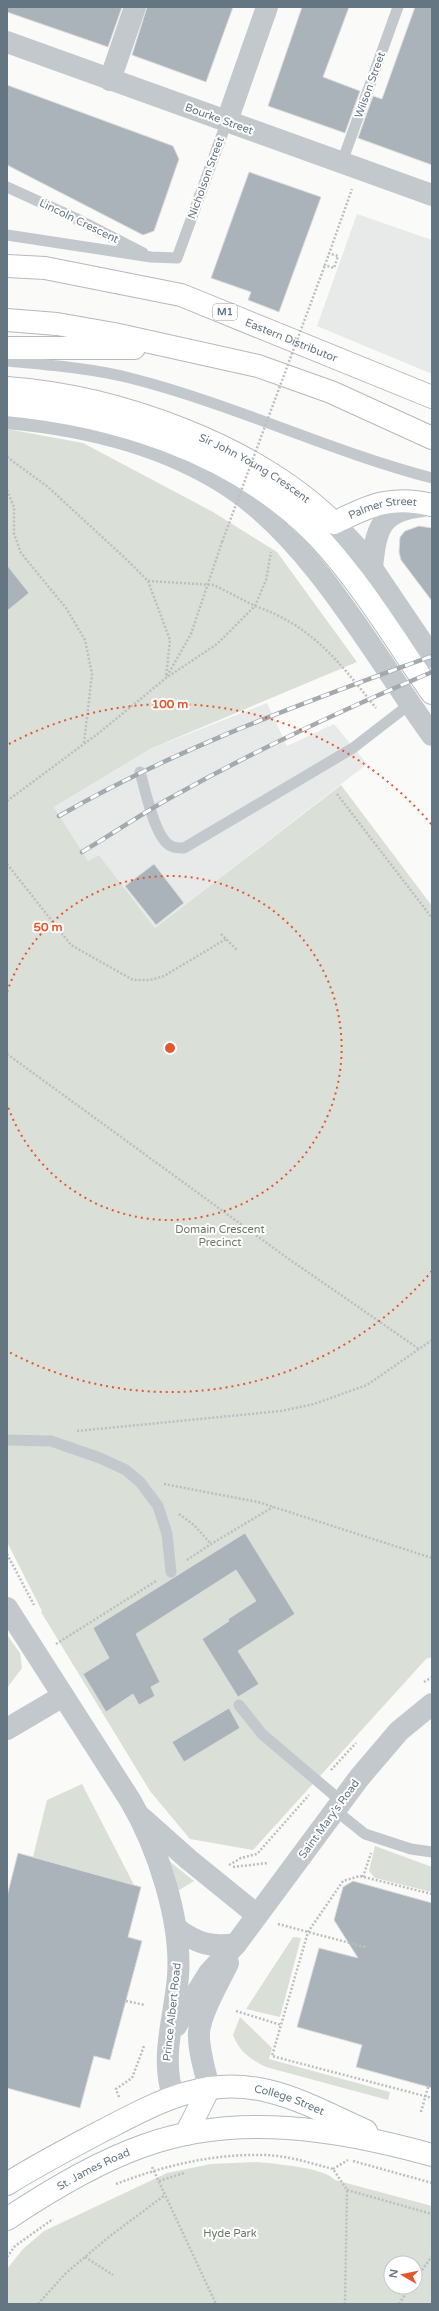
<svg xmlns="http://www.w3.org/2000/svg" width="439" height="2311" font-family="'Varela Round',sans-serif">
<style>
.built{fill:#e8e9e9}
.green{fill:#dadfd7;fill-rule:evenodd}
.building{fill:#aab3b9;stroke:#dcdcda}
.lines{fill:none;stroke-linecap:round;stroke-linejoin:round}
.secondary-casing{stroke:#b3babf;stroke-width:24}
.primary-casing{stroke:#b5babe;stroke-width:24}
.motorway-casing{stroke:#b4b9bd;stroke-width:24}
.path{stroke:#bbbfc2;stroke-width:2.5;stroke-dasharray:2 2;stroke-linecap:butt}
.service{stroke:#c3c8cc;stroke-width:11}
.minor{stroke:#c3c8cc;stroke-width:22}
.tertiary{stroke:#c3c8cc;stroke-width:22}
.secondary{stroke:#fff;stroke-width:22}
.primary{stroke:#fff;stroke-width:22}
.motorway{stroke:#fff;stroke-width:22}
.rail-casing{stroke:#a2aab0;stroke-width:4.5}
.rail{stroke:#fff;stroke-width:3;stroke-dasharray:9;stroke-linecap:butt}
.path-bridge{stroke:#bbbfc2;stroke-width:2.5;stroke-dasharray:2 2;stroke-linecap:butt}
.ring{fill:none;stroke:#e4572e;stroke-width:2;stroke-dasharray:2 4}
.labels{text-anchor:middle;dominant-baseline:central;stroke-width:4;stroke-linejoin:round;paint-order:stroke}
.shield{fill:#fff;stroke:#939fa8;stroke-width:1}
.shield-label{font-size:10px;font-weight:bold;fill:#657683}
.street-label{font-size:11px;fill:#657683;stroke:#fff}
.park-label{font-size:11px;fill:#687a64;stroke:#fff}
.centre{fill:#e4572e;stroke:#fff;stroke-width:2}
.ring-label{font-size:12px;text-anchor:middle;font-weight:bold;fill:#e4572e;stroke:#fff;stroke-width:4;stroke-linejoin:round;paint-order:stroke}
</style>
<rect width="100%" height="100%" fill="#fafaf8"/>
<!-- built -->
<g class="built">
<polygon points="357,214 432,240 432,374 317,326"/>
<polygon points="267,703 287,746 334,724 367,764 155,928 99,855 88,861 54,807 150,749"/>
</g>
<!-- green -->
<g class="green">
<polygon points="7,429 83,443 213,512 277,552 357,662 150,749 54,807 88,861 99,855 155,928 341,785 432,906 432,1657 426,1659 253,1850 190,1839 150,1791 41,1612 42,1611 7,1542"/>
<polygon points="7,1635 20,1653 22,1668 7,1688"/>
<polygon points="82,1784 134,1885 33,1857 47,1800"/>
<polygon points="375,1846 432,1867 432,1892 375,1878 369,1871"/>
<polygon points="168,1860 194,1881 176,1892"/>
<polygon points="293,1937 301,1938 280,2017 246,2009"/>
<path d="M240,2017l32,31 -3,11 121,33 -2,8 -122,-33c-15,-8 -26,-14 -33,-32z"/>
<path d="M257,2162c18,2 66,5 78,18l97,26v98h-425v-35l16,-20 21,-18 123,-58 44,-9zM391,2263h24v24h-24z"/>
</g>
<!-- building -->
<g class="building">
<polygon points="7,7 122,7 108,47 7,12"/>
<polygon points="147,7 233,7 206,82 132,55"/>
<polygon points="302,7 349,7 323,77 360,91 345,133 268,106"/>
<polygon points="415,7 432,7 432,165 358,138 373,96 382,99"/>
<polygon points="7,85 173,146 179,159 154,231 143,235 7,165"/>
<polygon points="249,172 321,197 279,312 248,300 251,292 211,278"/>
<polygon points="419,526 432,528 432,601 401,560 399,552 400,537 405,531"/>
<polygon points="7,565 29,593 7,611"/>
<polygon points="154,864 184,903 156,925 125,886"/>
<polygon points="245,1533 295,1614 238,1651 259,1684 238,1697 202,1639 229,1621 228,1619 256,1601 236,1570 136,1634 160,1682 151,1687 155,1696 139,1705 133,1694 106,1712 83,1674 109,1658 93,1628"/>
<polygon points="229,1708 240,1728 184,1762 172,1742"/>
<polygon points="18,1853 141,1887 128,1937 142,1941 110,2060 94,2056 80,2108 7,2088 7,1896"/>
<polygon points="353,1881 432,1903 432,2088 356,2067 362,2045 297,2027 319,1948 358,1958 334,1920 343,1887"/>
</g>
<g class="lines">
<!-- secondary casing -->
<g class="secondary-casing">
<g id="secondary">
<polyline points="186,2134 209,2088"/>
<path id="s1" d="M7,2184c30,-19 61,-35 93,-52 55,-28 103,-57 168,-41 34,8 66,26 98,40"/>
<path id="s2" d="M7,2219c42,-28 88,-56 136,-73 93,-34 196,-17 289,9"/>
</g>
</g>
<!-- primary casing -->
<g class="primary-casing">
<g id="primary">
<path id="s3" d="M7,388c110,8 248,57 327,135 36,-18 58,-28 98,-18"/>
</g>
</g>
<!-- motorway casing -->
<g class="motorway-casing">
<g id="motorway">
<path id="s4" d="M7,266l38,2 136,27 251,102"/>
<polyline points="7,320 57,324 114,334 258,366 331,392 432,438"/>
<polyline points="7,348 134,348"/>
<path d="M7,405c106,10 219,45 298,119 48,45 89,115 127,169"/>
</g>
</g>
<!-- path -->
<g class="path">
<polyline points="328,253 338,256 334,268 325,265 352,189"/>
<polyline points="7,457 48,487 126,559 148,581 170,640 166,677"/>
<polyline points="7,490 14,507 14,534 21,553 66,608 85,640 92,674 84,743"/>
<polyline points="148,581 214,585 255,606 266,580 271,552"/>
<polyline points="167,676 191,634 222,542"/>
<polyline points="337,794 432,918"/>
<path d="M7,801l93,-69 66,-54 51,-34 38,-38c58,20 84,56 121,102"/>
<polyline points="7,864 71,945 133,980 150,980 164,976 226,939"/>
<polyline points="221,934 237,950"/>
<polyline points="7,1054 286,1257 419,1349"/>
<polyline points="77,1431 281,1411 314,1404 367,1385 432,1340"/>
<polyline points="164,1484 258,1502 432,1558"/>
<polyline points="179,1514 194,1525 211,1544"/>
<polyline points="7,1554 34,1605"/>
<polyline points="187,1560 211,1544 273,1507"/>
<polyline points="56,1644 156,1581"/>
<polyline points="424,1682 432,1677"/>
<polyline points="331,1770 356,1743"/>
<polyline points="229,1865 241,1858 257,1854 309,1795"/>
<polyline points="233,1867 268,1863"/>
<polyline points="363,1877 371,1853"/>
<polyline points="432,1894 360,1876 343,1881 308,1932 272,2056 432,2098"/>
<polyline points="278,1924 365,1947"/>
<polyline points="126,2001 145,2005"/>
<polyline points="236,2011 281,2025"/>
<polyline points="119,2097 116,2089 132,2078 144,2046"/>
<polyline points="421,2112 428,2087"/>
<polyline points="353,2161 432,2183"/>
<polyline points="152,2167 216,2304"/>
<polyline points="333,2169 348,2160"/>
<polyline points="159,2181 184,2173"/>
<path d="M116,2184c47,-18 95,-30 146,-29 24,0 48,8 71,14l14,21 -2,114"/>
<polyline points="347,2190 432,2214"/>
<polyline points="7,2257 15,2246 53,2219"/>
<polyline points="85,2257 113,2275"/>
<polyline points="415,2280 432,2256"/>
<polyline points="38,2304 66,2273 110,2236 165,2195"/>
<polyline points="399,2304 410,2287"/>
</g>
<!-- service -->
<g class="service">
<polyline points="342,162 398,7"/>
<polyline points="7,187 75,218 143,253"/>
<polyline points="7,235 151,257 177,258 227,121"/>
<path d="M7,361c41,4 83,7 123,17 103,26 199,73 302,100"/>
<path d="M140,772c5,17 15,67 31,74 3,2 9,2 13,2l169,-100 57,-44"/>
<polyline points="7,1440 51,1441 100,1458 126,1470 140,1482 158,1506 167,1534 171,1572"/>
<polyline points="239,1705 262,1734 341,1801"/>
<polyline points="335,1810 365,1834 411,1849 432,1852"/>
</g>
<!-- minor -->
<g class="minor">
<polyline points="7,42 432,195"/>
<polyline points="110,80 135,7"/>
<polyline points="227,121 267,7"/>
<polyline points="7,1729 63,1696"/>
</g>
<!-- tertiary -->
<g class="tertiary">
<path d="M7,418c77,7 158,26 223,69 83,55 144,168 202,248"/>
<polyline points="334,523 361,552 432,657"/>
<path d="M372,567c4,-38 8,-57 51,-61"/>
<path d="M7,1608l123,192c28,47 52,122 48,176 -3,41 -18,79 -5,120"/>
<polyline points="142,1818 188,1859 257,1915"/>
<path d="M176,1928c20,15 35,20 60,16"/>
<polyline points="176,2026 209,1973 236,1944 359,1778 399,1731 432,1704"/>
<path d="M209,2088c-4,-18 -11,-38 -10,-56 2,-20 20,-50 29,-69"/>
</g>
<!-- secondary -->
<use href="#secondary" class="secondary"/>
<!-- primary -->
<use href="#primary" class="primary"/>
<!-- motorway -->
<use href="#motorway" class="motorway"/>
<!-- rail casing -->
<g class="rail-casing">
<g id="rail">
<path d="M59,816c119,-69 245,-113 373,-160"/>
<path d="M82,852c34,-20 66,-43 101,-61 81,-45 164,-83 249,-119"/>
</g>
</g>
<!-- rail -->
<use href="#rail" class="rail"/>
<!-- path-bridge -->
<polyline class="path-bridge" points="222,542 325,265"/>
</g>
<!-- distance rings -->
<g class="ring">
<path d="M7 992A172 172 0 1 1 7 1104"/>
<path d="M432 1271A344 344 0 0 1 9 1352M9 744A344 344 0 0 1 432 825"/>
</g>
<g class="labels">
<!-- shield labels -->
<rect class="shield" x="213" y="304" width="24" height="16" rx="3"/>
<g class="shield-label">
<text x="225" y="312">M1</text>
</g>
<!-- street labels -->
<g class="street-label">
<text transform="translate(370 85) rotate(-70)">Wilson Street</text>
<text transform="translate(219 119) rotate(20)">Bourke Street</text>
<text transform="translate(206 178) rotate(-70)">Nicholson Street</text>
<text transform="translate(79 221) rotate(26)">Lincoln Crescent</text>
<text stroke="none"><textPath href="#s4" startOffset="296">Eastern Distributor</textPath></text>
<text stroke="none"><textPath href="#s3" startOffset="263">Sir John Young Crescent</textPath></text>
<text stroke="none"><textPath href="#s3" startOffset="412">Palmer Street</textPath></text>
<text transform="translate(329 1819) rotate(-54)">Saint Mary's Road</text>
<text transform="translate(172 2012) rotate(-84)">Prince Albert Road</text>
<text stroke="none"><textPath href="#s1" startOffset="307">College Street</textPath></text>
<text stroke="none"><textPath href="#s2" startOffset="100">St. James Road</textPath></text>
</g>
<!-- park labels -->
<g class="park-label">
<text x="220" y="1229">Domain Crescent<tspan x="220" dy="13">Precinct</tspan></text>
<text x="230" y="2233">Hyde Park</text>
</g>
</g>
<circle cx="170" cy="1048" r="6" class="centre"/>
<g class="ring-label">
<text x="170" y="708">100 m</text>
<text x="48" y="931">50 m</text>
</g>
<!-- border -->
<rect width="439" height="2311" fill="none" stroke="#657683" stroke-width="16"/>
<!-- north arrow -->
<g transform="translate(403 2275) rotate(279)"><circle r="19" fill="#ffffff" stroke="#c1c8cd"/>
<path d="M0-3L7 15L0 10L-7 15Z" fill="#e4572e"/>
<text y="-6" font-size="11" font-weight="bold" text-anchor="middle" fill="#657683">N</text>
</g>
</svg>
